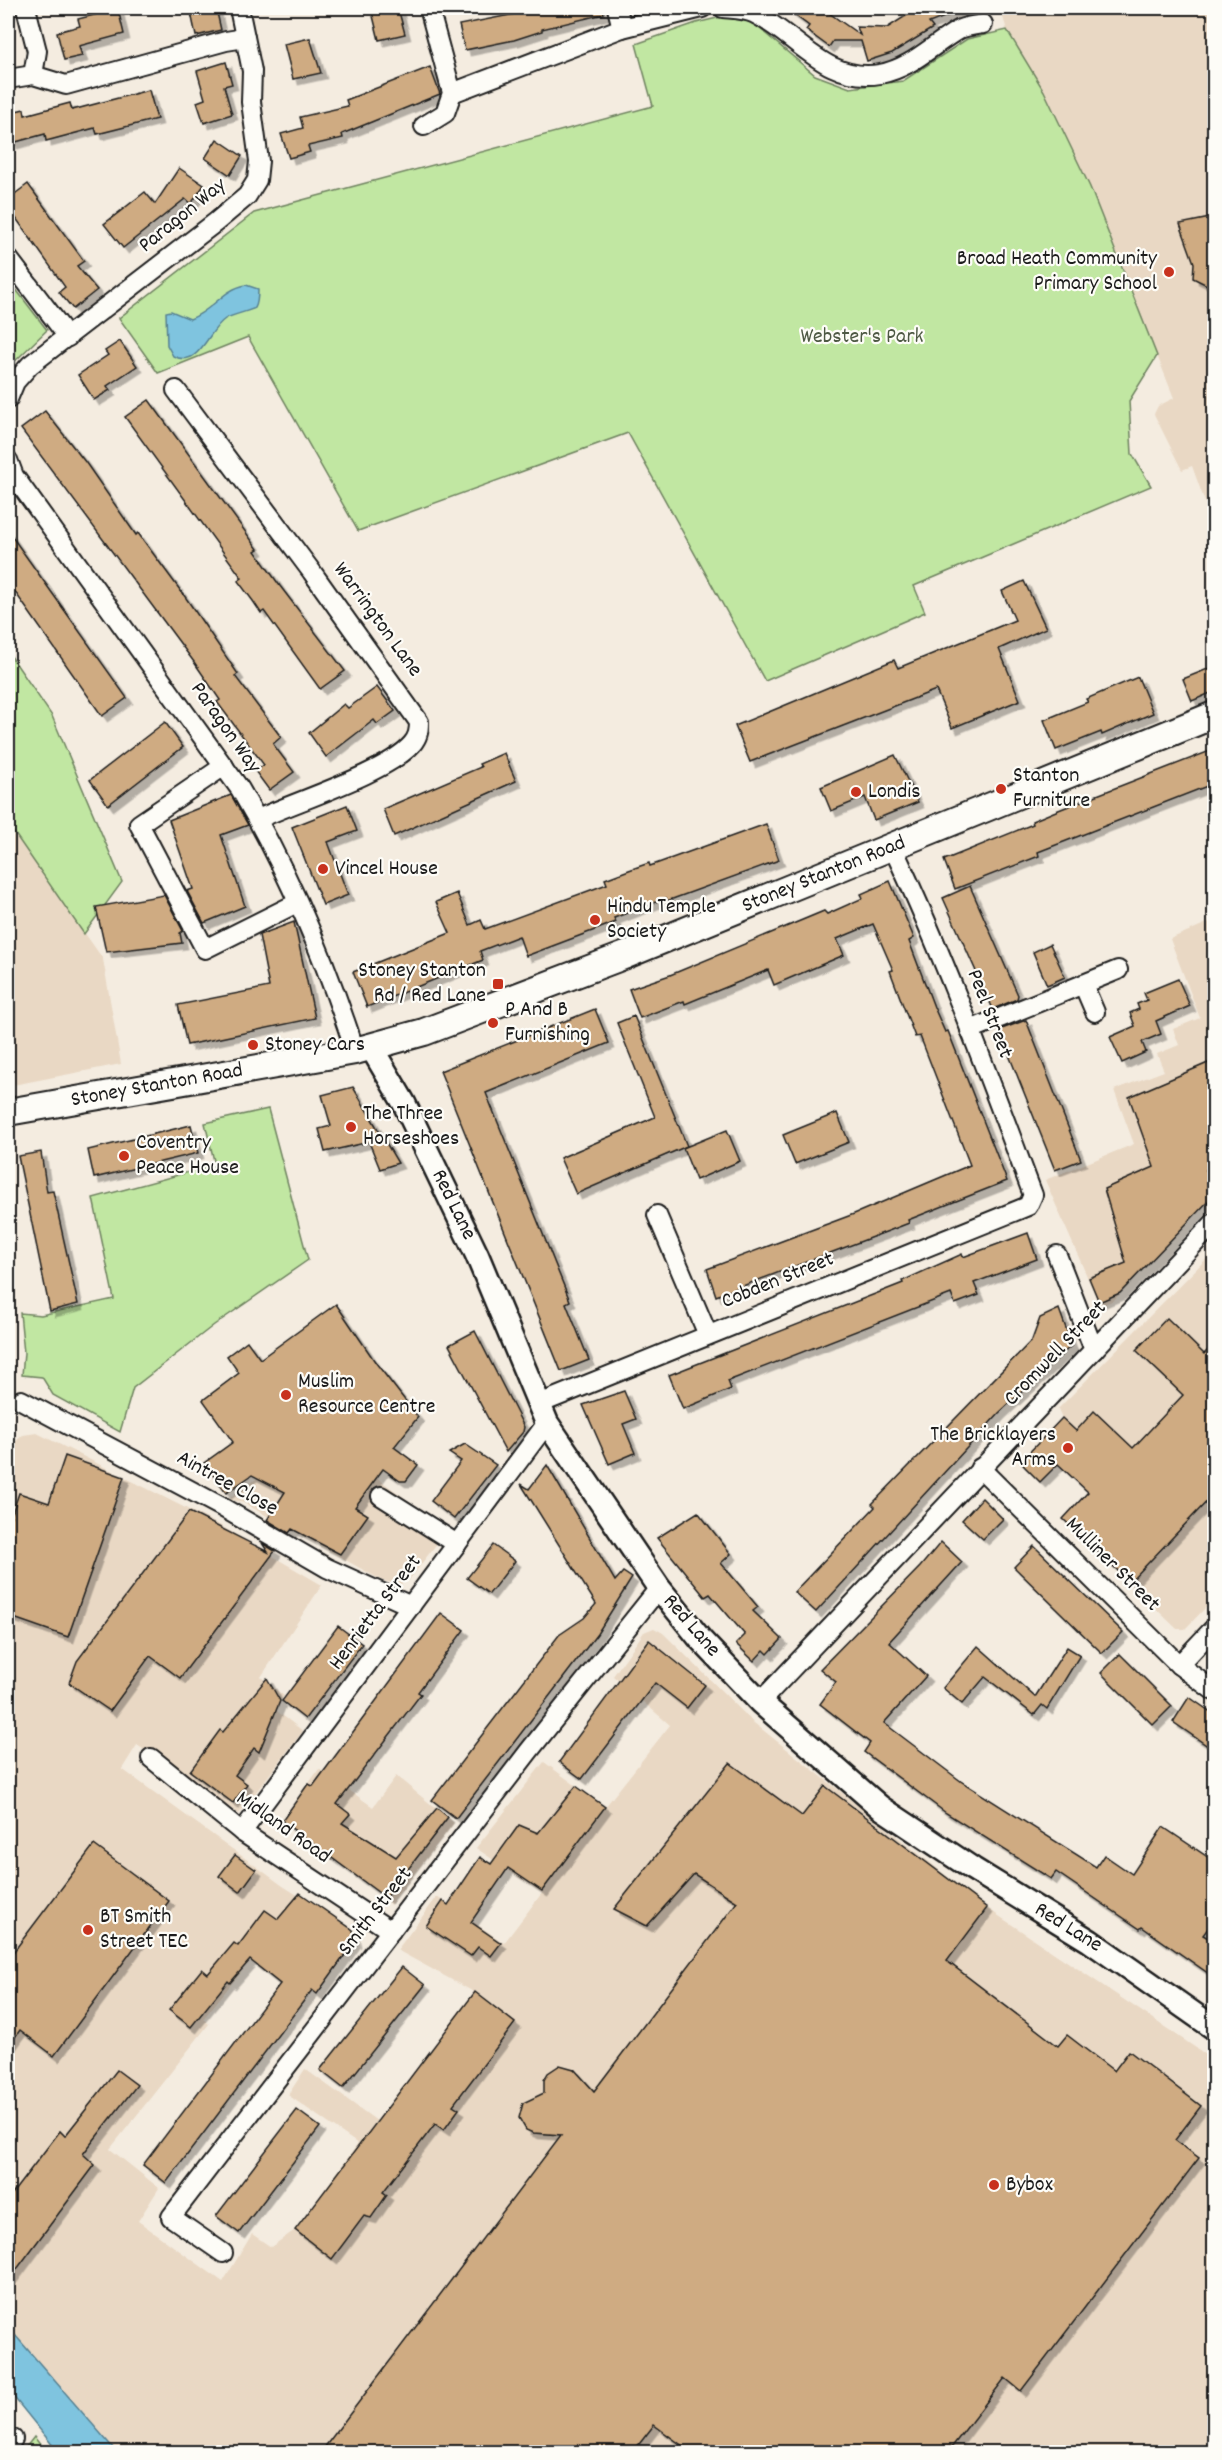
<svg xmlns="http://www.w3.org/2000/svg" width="1222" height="2460" font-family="Dekko,sans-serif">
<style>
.built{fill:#e9d8c4}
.green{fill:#c1e7a2;stroke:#6e825f;stroke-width:1.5}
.water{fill:#7fc4df;stroke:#578191;stroke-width:1.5}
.building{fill:#cfab82;stroke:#1c1c1c;stroke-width:1.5;filter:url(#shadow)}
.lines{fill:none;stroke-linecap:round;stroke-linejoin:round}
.minor-casing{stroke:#1c1c1c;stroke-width:22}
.tertiary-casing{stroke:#1c1c1c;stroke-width:27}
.secondary-casing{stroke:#1c1c1c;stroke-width:30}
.minor{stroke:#fdfcf7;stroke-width:18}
.tertiary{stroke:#fdfcf7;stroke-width:22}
.secondary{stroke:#fdfcf7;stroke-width:26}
.poi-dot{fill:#c8321e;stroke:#fdfcf7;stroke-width:2}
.labels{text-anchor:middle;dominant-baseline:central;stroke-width:4.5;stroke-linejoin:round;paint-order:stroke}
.street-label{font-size:22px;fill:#1c1c1c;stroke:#fdfcf7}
.poi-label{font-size:22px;fill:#1c1c1c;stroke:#fdfcf7;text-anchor:start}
.park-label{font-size:22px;fill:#4e5944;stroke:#fdfcf7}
</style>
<defs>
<filter id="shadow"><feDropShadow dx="5.5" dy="5.5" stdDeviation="0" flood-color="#0004"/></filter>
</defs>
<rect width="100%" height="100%" fill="#f4ece0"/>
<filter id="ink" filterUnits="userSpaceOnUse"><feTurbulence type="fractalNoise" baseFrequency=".0167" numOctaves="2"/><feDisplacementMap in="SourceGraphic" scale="12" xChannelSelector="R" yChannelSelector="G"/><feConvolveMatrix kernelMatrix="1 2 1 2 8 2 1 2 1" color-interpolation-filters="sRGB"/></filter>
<g filter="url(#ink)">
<!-- built -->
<g class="built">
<polygon points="1000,8 1214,8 1214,527 1192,466 1182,470 1154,414 1158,406 1174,398 1090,187 1044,91 1007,30"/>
<polygon points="8,824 103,959 121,1064 8,1086"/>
<polygon points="1214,920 1214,1194 1114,1300 1100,1306 1045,1180 1134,1144 1114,1090 1164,1071 1157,1054 1179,1045 1173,1029 1200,1018 1170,939"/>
<polygon points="1214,1251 1214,1599 1185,1629 1177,1629 1063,1519 1111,1467 1062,1418 1058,1409"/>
<polygon points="391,1382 418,1417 373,1475 448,1529 409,1580 401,1584 383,1581 244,1503 228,1499"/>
<polygon points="37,1433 221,1526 322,1585 261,1677 284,1696 274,1709 303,1731 239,1814 137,1745 122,1769 283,1886 353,1930 355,1941 317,1994 268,1961 264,1971 250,1961 203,2019 209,2024 110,2149 159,2188 138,2221 223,2282 252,2234 271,2247 295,2230 358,2144 288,2095 305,2069 377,2121 474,1992 397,1950 437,1897 504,1943 542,1893 476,1848 544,1762 605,1807 670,1725 613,1676 644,1632 654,1628 663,1633 754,1723 987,1908 1214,2060 1214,2452 117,2452 8,2327 8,1435 15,1442 23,1435"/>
<polygon points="319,1769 373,1807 396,1776 454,1823 390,1905 386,1898 282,1821"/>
</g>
<!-- green -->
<g class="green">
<polygon points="730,15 753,23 815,75 850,88 903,81 967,39 1007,30 1044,91 1090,187 1157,356 1129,401 1132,454 1151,486 914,586 925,612 765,681 628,433 358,531 248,337 158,373 119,318 254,213 653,106 636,44 696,23"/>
<polygon points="8,279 47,330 8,368"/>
<polygon points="8,652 52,716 122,882 84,934 8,824"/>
<polygon points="268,1109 308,1260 214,1325 133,1388 120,1432 53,1395 42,1377 22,1375 24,1353 20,1313 41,1315 114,1299 93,1198 215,1165 205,1123"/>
<polygon points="34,2437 46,2452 22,2452"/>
</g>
<!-- water -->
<g class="water">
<path d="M246,285l12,4c0,5 0,14 -3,19 -2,2 -24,7 -30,11 -18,12 -25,50 -52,37l-6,-11 -1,-33 5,-1 19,8c22,-8 33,-30 56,-34z"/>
<polygon points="8,2327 114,2449 117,2452 58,2452 8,2390"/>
</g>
<!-- building -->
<g class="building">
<polygon points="190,8 216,8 221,30 196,36"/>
<polygon points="371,8 398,8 405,34 379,40"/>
<polygon points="532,8 603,8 604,14 542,29 542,31 514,40 465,50 459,25 515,14"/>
<polygon points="785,8 822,8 860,35 857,27 887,28 918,8 965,9 929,23 933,28 892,53 867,61 861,41 833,41 829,47 806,30 809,26"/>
<polygon points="118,9 124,34 79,46 82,56 64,60 57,32 80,26 78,19"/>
<polygon points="310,38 321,73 293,79 284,44"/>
<polygon points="226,62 232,84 224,86 232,114 204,123 197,102 205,99 197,71"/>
<polygon points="430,67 440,94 342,134 343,138 308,146 310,152 289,158 281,134 303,128 300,117 348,106 346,100"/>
<polygon points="149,90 157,119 97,134 95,128 46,141 45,134 12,143 8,129 8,113 24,109 25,115 70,103 72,110"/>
<polygon points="217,139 242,156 230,175 205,158"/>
<polygon points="179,168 204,185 191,204 185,199 123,248 104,224 145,192 155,204"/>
<polygon points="28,184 84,261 77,266 97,290 73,309 59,292 65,287 8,207 8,199"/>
<polygon points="1215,217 1215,289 1193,278 1194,263 1180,224"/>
<polygon points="120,341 137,366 107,386 110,390 94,400 78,375 108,355 105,351"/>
<polygon points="149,400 258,549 255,551 280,586 345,671 320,689 264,611 261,613 253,601 238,581 242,578 125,417"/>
<polygon points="45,411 86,463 136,535 138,533 186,598 238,674 235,676 281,737 273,744 294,772 269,790 255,771 264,765 217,702 220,700 194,662 21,429"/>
<polygon points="8,531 127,698 102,716 8,582"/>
<polygon points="1024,581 1046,628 999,649 1020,700 952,728 936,690 750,762 735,726 894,660 898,668 1015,620 1002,591"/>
<polygon points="1215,666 1215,691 1192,701 1183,679"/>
<polygon points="1138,677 1153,713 1102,735 1101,732 1056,750 1044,720 1088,702 1086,699"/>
<polygon points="377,687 395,711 377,724 374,720 326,757 309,733 344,704 348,708"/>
<polygon points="165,722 183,747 108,805 90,780"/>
<polygon points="1215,749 1215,783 1038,852 1039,856 955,889 944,860 1033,824 1032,821 1056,811"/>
<polygon points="504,753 516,781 394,836 383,809 481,767 479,764"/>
<polygon points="895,755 918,802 874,820 865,797 831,811 821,787"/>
<polygon points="231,795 248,825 221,835 245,906 204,923 187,891 193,889 169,820"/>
<polygon points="347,805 357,831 328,842 348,895 323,905 292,827"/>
<polygon points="766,824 779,860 667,901 666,898 614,918 616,922 526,956 519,936 480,951 483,960 367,1007 353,972 450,933 436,902 457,893 470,925 481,920 485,929 607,884 605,879 629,870 649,863 650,866"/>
<polygon points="890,881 914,938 909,941 934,1007 945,1032 948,1031 1007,1181 908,1220 909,1223 891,1230 716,1296 707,1269 854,1214 970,1165 920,1036 915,1037 890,971 893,970 873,924 837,939 844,955 774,985 768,970 685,1004 684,1001 640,1018 629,989 670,975 824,911 827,914 863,898 861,894"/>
<polygon points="970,886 1018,995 1017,999 993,1009 943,898"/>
<polygon points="164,895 183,931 180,933 182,943 106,952 96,907"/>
<polygon points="294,922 315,1018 187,1045 178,1005 269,987 259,935"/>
<polygon points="1050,944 1065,977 1047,985 1033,952"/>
<polygon points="1178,979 1190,1006 1156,1021 1161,1034 1142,1042 1146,1052 1122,1063 1110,1037 1135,1026 1130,1013 1139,1009 1137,1004 1147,1000 1144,993"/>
<polygon points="595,1009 609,1043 486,1093 570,1301 566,1303 589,1360 561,1371 440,1071"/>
<polygon points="634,1016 687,1146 576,1194 560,1158 655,1117 617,1023"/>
<polygon points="1026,1020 1081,1160 1055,1170 999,1030"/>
<polygon points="1215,1060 1215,1162 1206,1170 1215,1178 1215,1194 1120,1293 1099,1302 1089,1278 1126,1263 1104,1189 1154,1167 1129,1097"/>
<polygon points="353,1087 366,1109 398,1163 380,1169 369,1142 325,1152 319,1129 331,1126 322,1095"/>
<polygon points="837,1113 849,1142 795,1164 783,1135"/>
<polygon points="191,1125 198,1153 94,1178 88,1150"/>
<polygon points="727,1130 740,1161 696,1180 683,1148"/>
<polygon points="41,1152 47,1192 53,1191 78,1304 50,1311 18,1156"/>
<polygon points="1028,1233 1037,1259 974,1283 979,1295 955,1304 951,1294 728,1381 731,1389 683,1409 669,1375 903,1283 902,1281 962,1254 963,1257"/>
<polygon points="336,1304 376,1363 418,1417 394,1447 418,1465 406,1481 400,1481 383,1469 355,1507 368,1515 340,1554 292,1529 289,1533 267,1520 285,1492 252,1475 226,1493 204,1463 233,1442 203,1400 239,1373 227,1356 247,1341 260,1359"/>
<polygon points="1059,1309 1072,1345 999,1413 816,1612 794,1592 875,1507 872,1504 1032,1340 1040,1318"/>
<polygon points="1167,1318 1204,1354 1215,1343 1215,1493 1130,1582 1063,1519 1088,1492 1058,1464 1040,1482 1020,1462 1062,1418 1076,1431 1094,1411 1133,1448 1183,1395 1136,1350"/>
<polygon points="475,1331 524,1427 523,1432 506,1452 449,1345"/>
<polygon points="624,1391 636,1419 623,1424 635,1453 609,1464 583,1405"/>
<polygon points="465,1444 496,1465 454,1519 431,1501 461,1461 449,1453"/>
<polygon points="65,1456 124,1477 68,1637 8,1616 8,1525 19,1493 49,1503"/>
<polygon points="547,1465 615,1581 623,1572 632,1578 597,1634 456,1818 432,1800 559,1635 584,1618 596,1604 521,1484 529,1489"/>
<polygon points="982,1498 1003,1519 983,1539 962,1520"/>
<polygon points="189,1512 268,1552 262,1543 275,1551 180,1678 150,1656 110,1711 69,1683 77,1661"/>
<polygon points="698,1512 731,1554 721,1563 758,1607 753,1611 782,1639 768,1654 764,1650 754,1661 736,1644 745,1635 710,1594 705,1597 657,1538"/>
<polygon points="941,1542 962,1562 889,1642 926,1676 884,1723 962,1782 1096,1867 1104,1855 1132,1874 1163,1827 1215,1862 1215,1919 1203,1935 1215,1942 1215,1978 1142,1927 1140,1929 1056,1872 1051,1879 946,1813 864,1752 870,1743 820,1704 836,1682 820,1669 920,1567"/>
<polygon points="493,1545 515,1561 489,1594 467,1578"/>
<polygon points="1034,1546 1123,1632 1102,1653 1014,1567"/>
<polygon points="441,1613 464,1630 418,1692 421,1694 337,1804 350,1814 342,1823 396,1857 437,1808 448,1817 386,1898 282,1821 308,1784 313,1786"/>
<polygon points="338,1626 362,1644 305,1719 282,1701"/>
<polygon points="649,1640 705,1685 687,1708 655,1683 582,1779 559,1762"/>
<polygon points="978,1646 1035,1697 1067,1647 1080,1655 1047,1709 1042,1705 1034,1715 985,1677 962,1704 943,1688"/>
<polygon points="1120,1654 1172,1706 1153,1725 1101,1673"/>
<polygon points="267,1678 280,1701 259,1752 254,1748 235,1775 247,1784 233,1803 190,1771 220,1730 223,1732"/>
<polygon points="1189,1697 1215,1715 1215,1751 1173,1722"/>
<polygon points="730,1763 802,1816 825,1786 987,1908 947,1961 1058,2046 1067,2035 1114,2071 1129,2051 1201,2106 1175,2140 1199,2158 1021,2391 1005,2378 948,2452 691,2452 654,2425 633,2452 321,2452 561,2135 533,2133 526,2130 519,2118 523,2103 544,2093 544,2080 548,2073 560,2065 574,2069 594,2091 737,1902 694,1874 647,1926 614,1909"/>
<polygon points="576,1786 605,1807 542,1891 508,1868 471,1922 501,1943 491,1956 478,1947 471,1956 426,1926 443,1901 448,1905 480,1857 491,1864 519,1825 538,1833"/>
<polygon points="94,1845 169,1901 54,2056 20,2030 8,2047 8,1959"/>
<polygon points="235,1855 256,1870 240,1892 219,1876"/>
<polygon points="300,1893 353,1930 355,1941 317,1994 312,1990 166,2183 143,2165 280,1984 250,1960 230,1983 228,1981 191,2027 169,2010 202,1969 208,1974 234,1943 238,1946 265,1910 278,1919"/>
<polygon points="402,1967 425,1985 343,2088 320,2070"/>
<polygon points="475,1992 515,2023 453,2105 459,2109 444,2130 435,2124 383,2192 387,2195 371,2218 364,2216 332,2259 295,2230"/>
<polygon points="117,2070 137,2085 83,2154 95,2165 8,2281 8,2199 60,2131 65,2136"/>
<polygon points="297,2110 320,2127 239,2233 216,2216"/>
</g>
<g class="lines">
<!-- minor casing -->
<g class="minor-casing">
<g id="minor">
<polyline points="26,8 37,51 33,75"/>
<polyline points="617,8 622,28"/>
<path d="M723,8c10,1 23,1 32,6 42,21 71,69 125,60 32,-6 53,-30 80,-45 7,-3 16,-4 23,-5"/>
<polyline points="8,79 33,75 66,85 226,41 245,38"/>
<polyline points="452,93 622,28 702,8"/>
<polyline points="424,126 445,113 452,93 429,8"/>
<polyline points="8,258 68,337"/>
<path d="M176,390l136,182 107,150c0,9 -1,15 -7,22 -25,29 -116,57 -154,75"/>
<polyline points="8,399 15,382 30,365 216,222 247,196 257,180 259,161 251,102 252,71 239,8"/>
<path d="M8,460l6,16 226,313c48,82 86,172 115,262"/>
<polyline points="224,766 139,824 205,949 297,903"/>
<polyline points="1083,984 1095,1012"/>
<polyline points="970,1030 1118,970"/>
<polyline points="657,1215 708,1335"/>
<polyline points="1057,1255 1094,1350"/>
<polyline points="21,1400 220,1506 327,1568 411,1606"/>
<path d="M539,1404l489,-198 5,-11c-44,-117 -87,-235 -140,-347"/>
<polyline points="980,1468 1179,1665 1214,1691"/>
<polyline points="381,1496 457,1544"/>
<polyline points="1179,1665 1214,1628"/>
<polyline points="760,1702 1214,1223"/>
<polyline points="151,1758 242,1832 391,1931"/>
<polyline points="242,1832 547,1423"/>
<polyline points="223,2253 171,2217 529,1751 659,1588"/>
<polyline points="8,2447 13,2439"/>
</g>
</g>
<!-- tertiary casing -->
<g class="tertiary-casing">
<polyline id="tertiary" points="371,1047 404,1103 477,1255 547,1423 659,1588 701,1640 760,1702 880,1807 973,1869 1090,1941 1214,2028"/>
</g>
<!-- secondary casing -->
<g class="secondary-casing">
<polyline id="secondary" points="8,1112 355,1051 424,1032 626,955 1214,715"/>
</g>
<!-- minor -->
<use href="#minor" class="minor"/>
<!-- tertiary -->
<use href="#tertiary" class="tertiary"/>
<!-- secondary -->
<use href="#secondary" class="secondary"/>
</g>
</g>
<!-- markers -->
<g class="poi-dot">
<circle cx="1169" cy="272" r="6"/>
<circle cx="1001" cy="789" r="6"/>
<circle cx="856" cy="792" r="6"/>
<circle cx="323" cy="869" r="6"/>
<circle cx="595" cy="920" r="6"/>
<rect x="492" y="978" width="12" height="12" rx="3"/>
<circle cx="493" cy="1023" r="6"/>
<circle cx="253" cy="1045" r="6"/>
<circle cx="351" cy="1127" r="6"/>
<circle cx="124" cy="1156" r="6"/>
<circle cx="286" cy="1395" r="6"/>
<circle cx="1068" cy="1448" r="6"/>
<circle cx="88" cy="1930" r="6"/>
<circle cx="994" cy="2185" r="6"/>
</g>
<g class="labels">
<!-- street labels -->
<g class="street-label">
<text transform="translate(183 216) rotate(-39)">Paragon Way</text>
<text transform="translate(377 620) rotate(54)">Warrington Lane</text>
<text transform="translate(225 728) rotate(55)">Paragon Way</text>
<text transform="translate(824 875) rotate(-22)">Stoney Stanton Road</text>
<text transform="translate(989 1014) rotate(69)">Peel Street</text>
<text transform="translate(157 1086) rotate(-10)">Stoney Stanton Road</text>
<text transform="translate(453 1205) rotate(64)">Red Lane</text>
<text transform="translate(778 1281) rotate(-22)">Cobden Street</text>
<text transform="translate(1056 1354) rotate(-46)">Cromwell Street</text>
<text transform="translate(227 1484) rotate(29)">Aintree Close</text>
<text transform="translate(1112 1565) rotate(45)">Mulliner Street</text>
<text transform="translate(376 1613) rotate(-53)">Henrietta Street</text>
<text transform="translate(691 1626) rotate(49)">Red Lane</text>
<text transform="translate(283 1828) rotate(35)">Midland Road</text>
<text transform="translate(376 1912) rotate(-52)">Smith Street</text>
<text transform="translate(1068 1928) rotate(32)">Red Lane</text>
</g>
<!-- poi labels -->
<g class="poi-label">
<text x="1157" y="259" text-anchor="end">Broad Heath Community<tspan x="1157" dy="25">Primary School</tspan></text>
<text x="1013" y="776">Stanton<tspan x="1013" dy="25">Furniture</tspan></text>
<text x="868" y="792">Londis</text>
<text x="335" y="869">Vincel House</text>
<text x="607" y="907">Hindu Temple<tspan x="607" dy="25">Society</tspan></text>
<text x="486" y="971" text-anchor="end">Stoney Stanton<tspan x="486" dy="25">Rd / Red Lane</tspan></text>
<text x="505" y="1010">P And B<tspan x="505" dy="25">Furnishing</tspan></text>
<text x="265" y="1045">Stoney Cars</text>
<text x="363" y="1114">The Three<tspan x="363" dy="25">Horseshoes</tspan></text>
<text x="136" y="1143">Coventry<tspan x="136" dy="25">Peace House</tspan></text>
<text x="298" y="1382">Muslim<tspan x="298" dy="25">Resource Centre</tspan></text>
<text x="1056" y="1435" text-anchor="end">The Bricklayers<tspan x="1056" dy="25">Arms</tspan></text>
<text x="100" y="1917">BT Smith<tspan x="100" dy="25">Street TEC</tspan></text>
<text x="1006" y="2185">Bybox</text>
</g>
<!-- park labels -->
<g class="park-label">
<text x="862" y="337">Webster's Park</text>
</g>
</g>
<!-- margin -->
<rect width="1222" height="2460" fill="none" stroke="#fdfcf7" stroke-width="30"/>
<rect x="15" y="15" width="1192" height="2430" fill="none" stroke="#1c1c1c" stroke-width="2" filter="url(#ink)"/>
</svg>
